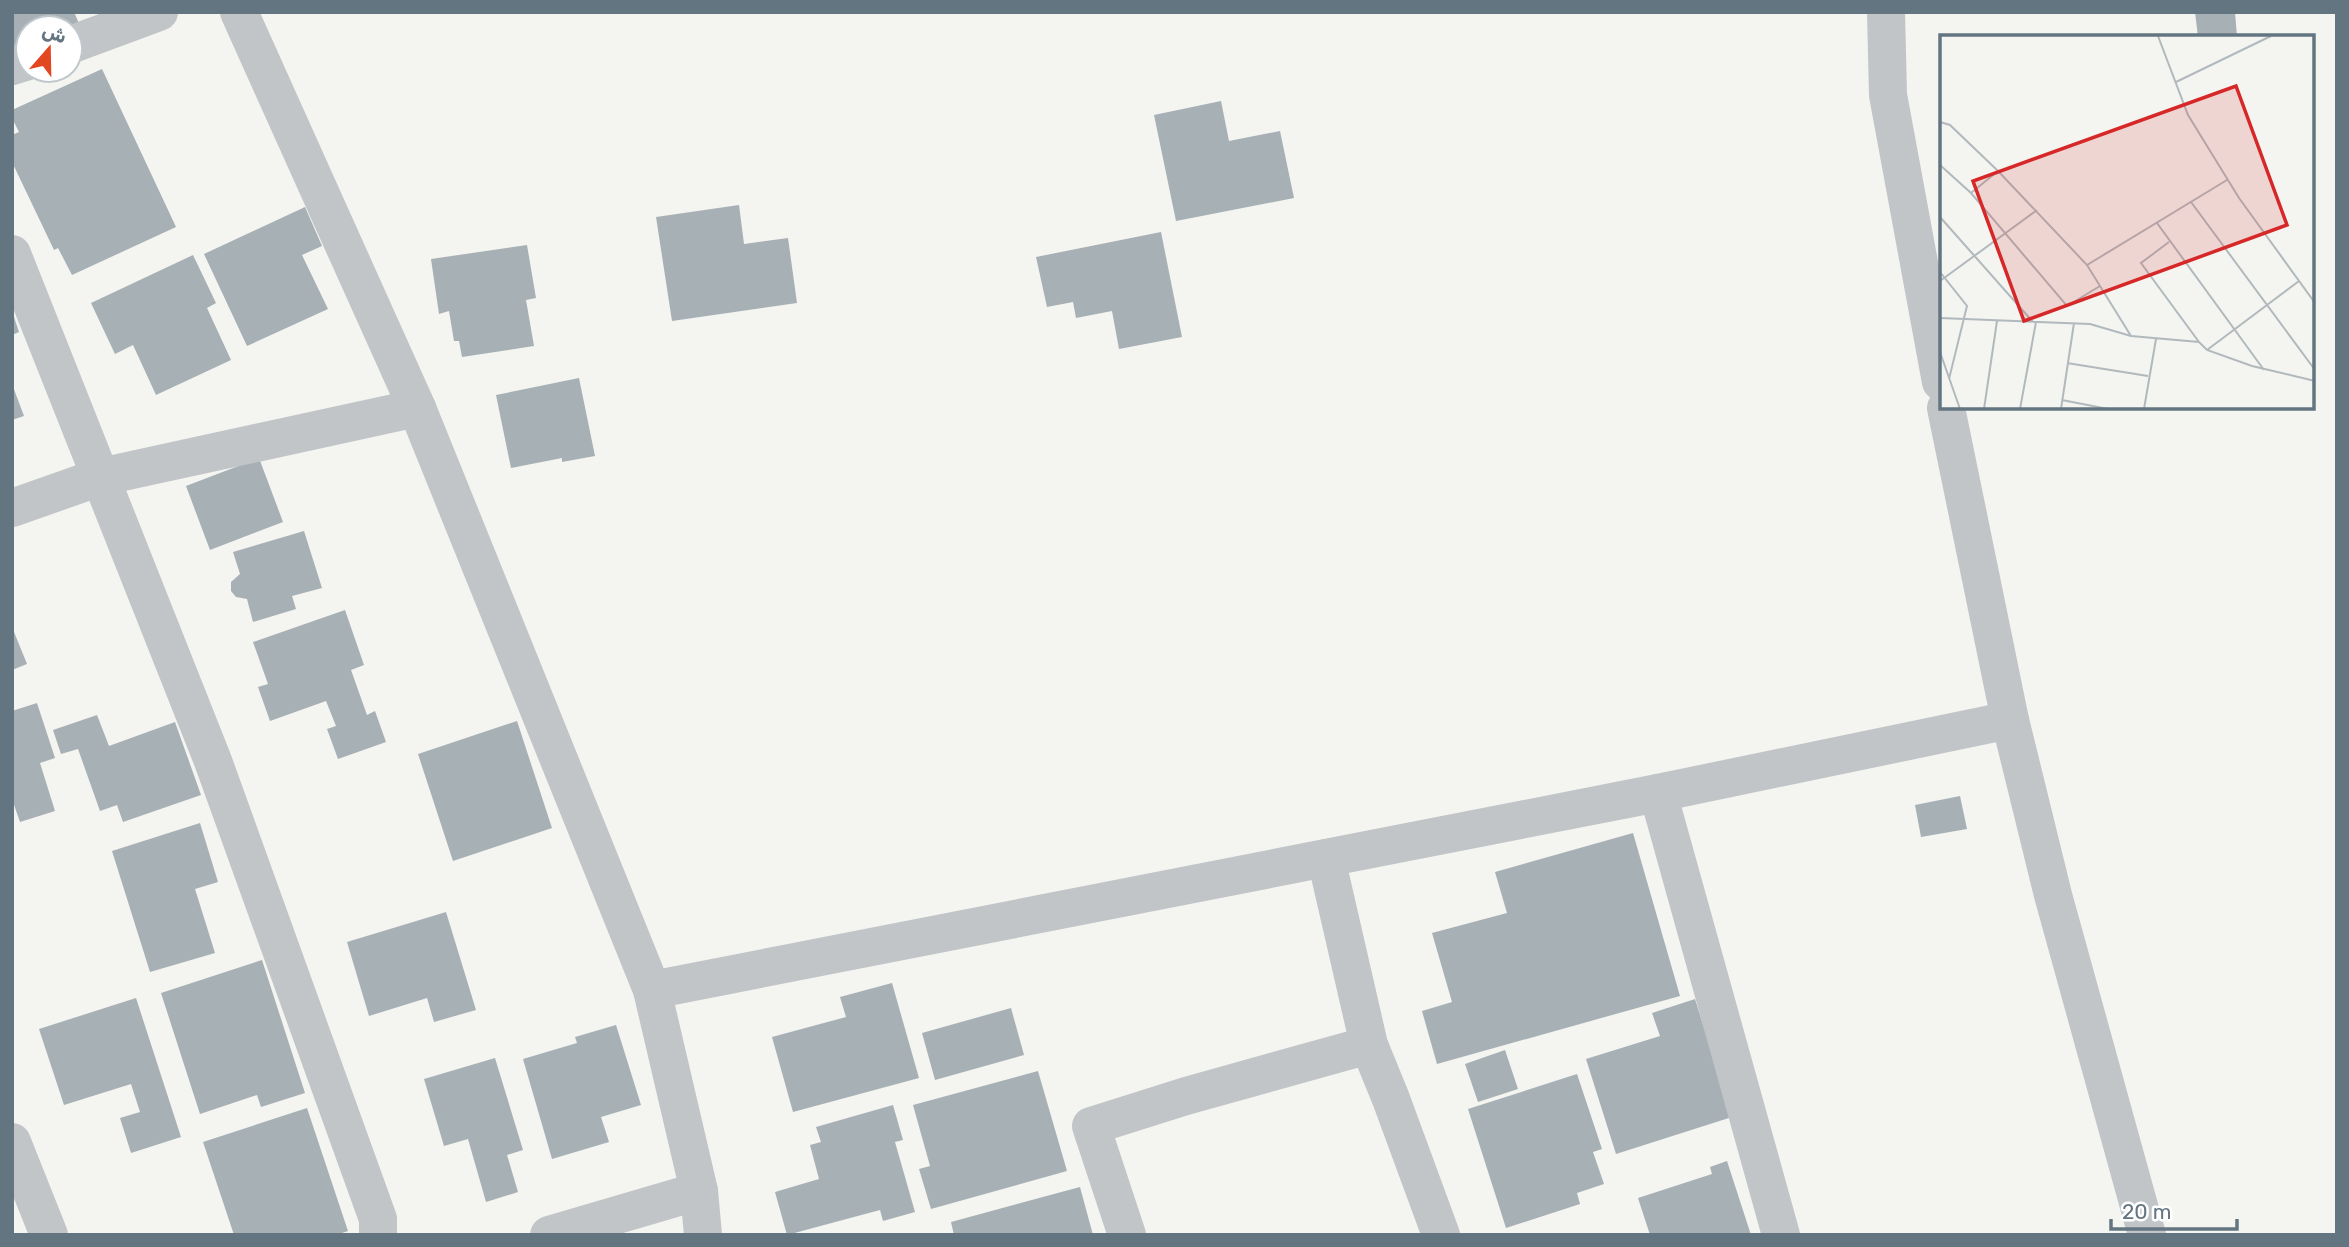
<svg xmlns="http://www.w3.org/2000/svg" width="2349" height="1247" font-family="Rubik,'Noto Naskh Arabic',sans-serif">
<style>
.building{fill:#a7b0b5}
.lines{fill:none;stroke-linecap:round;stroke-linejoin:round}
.minor{stroke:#c1c5c8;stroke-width:38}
.inset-road{fill:none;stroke:#b1b9bd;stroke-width:2}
.view{fill:#d62828;fill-opacity:0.15;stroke:#d62828;stroke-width:3.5}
.inset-edge{fill:none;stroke:#637581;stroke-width:3.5}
</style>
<rect width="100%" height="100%" fill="#f4f4f0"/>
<!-- building -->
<g class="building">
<polygon points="12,12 74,12 81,28 28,28 28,50 12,57"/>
<polygon points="2195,12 2235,12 2237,37 2198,37"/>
<polygon points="102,69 176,227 72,275 58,248 54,250 12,162 12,135 19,132 12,118 12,110"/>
<polygon points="1221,101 1229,141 1280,131 1294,198 1176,221 1154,115"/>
<polygon points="739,205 744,244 788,238 797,303 672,321 656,217"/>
<polygon points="305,207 322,246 302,255 328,309 247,346 204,254"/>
<polygon points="1161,232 1182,337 1119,349 1112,311 1076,318 1073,302 1047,307 1036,257"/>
<polygon points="527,245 536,298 526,300 534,346 462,357 459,341 454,341 449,311 439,314 431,259"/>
<polygon points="193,255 216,303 207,308 231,360 156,395 133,345 115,354 91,303"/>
<polygon points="12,311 19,332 12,335"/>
<polygon points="579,378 595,456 562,462 562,458 511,468 496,395"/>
<polygon points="12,384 24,416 12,420"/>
<polygon points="259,458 283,522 210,550 186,486"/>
<polygon points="304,531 322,588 292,596 296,609 253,622 247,599 236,597 231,591 231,582 240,574 233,552"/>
<polygon points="345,610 364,665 351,670 367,715 375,711 386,742 338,759 327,729 336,726 326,701 270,721 258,687 268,684 253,642"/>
<polygon points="12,627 27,664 12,670"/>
<polygon points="37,703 55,758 40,763 55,811 20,822 12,799 12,711"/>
<polygon points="97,715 109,746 175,722 201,795 123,822 117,805 100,811 78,749 61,754 53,730"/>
<polygon points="517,721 552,828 453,861 418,754"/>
<polygon points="1960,796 1967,829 1921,837 1915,805"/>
<polygon points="200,823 218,882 195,889 215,953 150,972 112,851"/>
<polygon points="1633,833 1680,996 1437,1064 1422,1011 1452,1002 1432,933 1507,913 1495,872"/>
<polygon points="446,912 476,1010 434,1022 427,998 369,1016 347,942"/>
<polygon points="262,960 305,1093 261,1107 257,1095 200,1114 161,993"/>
<polygon points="892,983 919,1078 793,1112 772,1037 846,1017 840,997"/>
<polygon points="136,998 181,1137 131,1153 120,1118 140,1112 131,1084 64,1105 39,1029"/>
<polygon points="1695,999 1732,1117 1616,1154 1586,1059 1660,1036 1652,1013"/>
<polygon points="1011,1008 1024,1055 935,1080 922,1033"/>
<polygon points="616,1025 641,1105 601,1117 609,1142 552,1159 523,1059 577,1043 575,1037"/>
<polygon points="1505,1050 1518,1089 1478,1102 1465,1064"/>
<polygon points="495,1058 523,1150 507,1155 518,1192 486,1202 468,1139 444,1146 424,1079"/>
<polygon points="1038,1071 1067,1171 931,1209 919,1169 930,1166 913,1105"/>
<polygon points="1577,1074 1602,1149 1593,1152 1604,1184 1577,1193 1580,1204 1506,1228 1468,1109"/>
<polygon points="893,1105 903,1140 895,1142 915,1212 883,1221 880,1210 787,1235 775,1192 819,1179 810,1145 821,1142 816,1127"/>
<polygon points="307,1108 348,1231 336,1235 234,1235 203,1142"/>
<polygon points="1727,1161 1751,1235 1650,1235 1638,1198 1712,1174 1710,1167"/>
<polygon points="1080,1187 1093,1235 954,1235 951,1222"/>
</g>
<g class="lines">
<!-- minor -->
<g class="minor">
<polyline points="239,12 417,408 652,990 699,1191 703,1235"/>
<polyline points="1886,12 1888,95 1941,382"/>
<polyline points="70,45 159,12"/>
<polyline points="12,66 28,61"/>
<polyline points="12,254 213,761 378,1219 378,1235"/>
<polyline points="1946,408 2010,720 2053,895 2147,1235"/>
<polyline points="12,508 100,477 417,408"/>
<polyline points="1658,793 1781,1235"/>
<polyline points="1326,858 1369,1045 1391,1099 1441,1235"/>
<polyline points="652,990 1658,793 2010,720"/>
<polyline points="12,1142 49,1235"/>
<polyline points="549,1235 699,1191"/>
<polyline points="1127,1235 1091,1126 1186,1096 1369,1045"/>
</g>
</g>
<!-- overview -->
<g transform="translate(1940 35)">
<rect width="374" height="374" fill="#f4f4f0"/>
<path class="inset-road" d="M218,1l30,79 51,83 76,105M236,47l95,-46M0,87l10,3 48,46 89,94 44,71M0,130l31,28 96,113 33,-20M31,158l27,-22M251,167l124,168M0,182l93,105M217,188l107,147M229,207l-28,21 58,79M147,230l140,-85M0,237l27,34 -18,73M0,246l97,-71M0,283l150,6 41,12 68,6 8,8 45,16 63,15M267,315l92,-69M0,317l20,57M127,328l81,13M122,365l46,9M44,374l13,-88M80,374l16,-87M121,374l13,-86M204,374l12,-70"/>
<path class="view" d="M296,51l51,139 -263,96 -51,-140z"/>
<rect width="374" height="374" class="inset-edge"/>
</g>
<!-- border -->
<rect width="2349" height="1247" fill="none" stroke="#637581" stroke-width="28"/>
<!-- north arrow -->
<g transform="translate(49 49) rotate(20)"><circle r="33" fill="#ffffff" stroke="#c1c8cd" stroke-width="2"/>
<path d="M0-5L12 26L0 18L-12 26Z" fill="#e34720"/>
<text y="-10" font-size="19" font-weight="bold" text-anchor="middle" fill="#637581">ش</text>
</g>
<!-- scale -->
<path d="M2111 1219v10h126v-10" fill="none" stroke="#637581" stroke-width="3.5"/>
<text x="2122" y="1219" font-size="21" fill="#637581" stroke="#ffffff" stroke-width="5" paint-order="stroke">20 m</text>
</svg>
